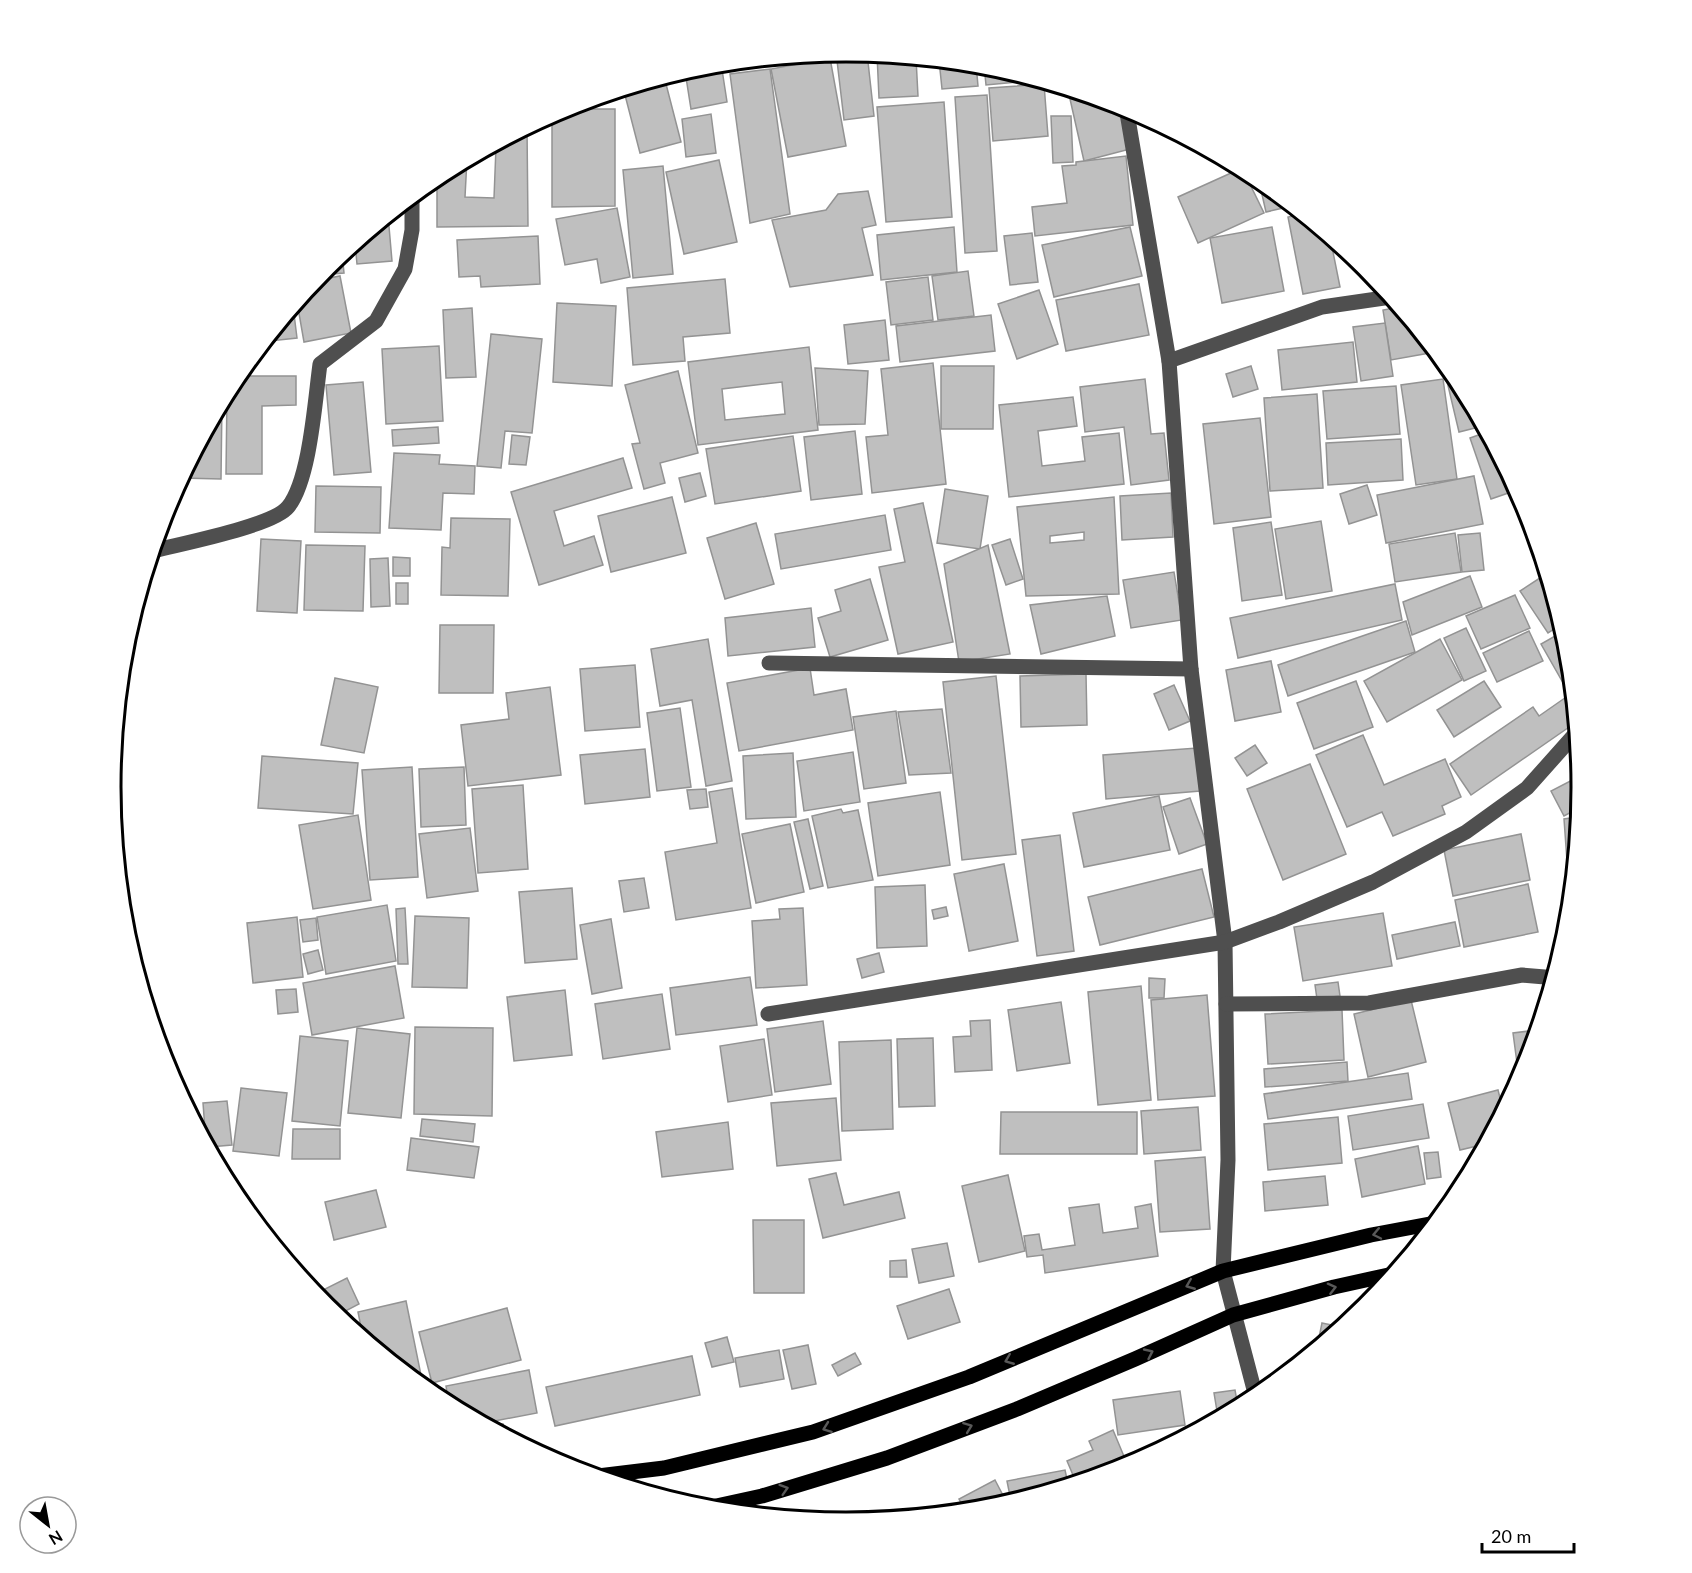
<svg xmlns="http://www.w3.org/2000/svg" width="1692" height="1573" font-family="Lato,sans-serif">
<style>
.building{fill:#bfbfbf;stroke:#939393;stroke-width:1.5;fill-rule:evenodd}
.lines{fill:none;stroke-linecap:round;stroke-linejoin:round}
.minor{stroke:#4f4f4f;stroke-width:15}
.major{stroke:#000;stroke-width:15}
.oneway{stroke:#595959}
.rim{fill:none;stroke:#000;stroke-width:3}
</style>
<rect width="100%" height="100%" fill="#fff"/>
<!-- building -->
<g class="building">
<polygon points="846,51 867,53 874,116 844,120 836,52"/>
<polygon points="877,54 916,58 918,96 879,98"/>
<polygon points="830,58 846,146 788,157 771,69"/>
<polygon points="939,60 976,64 978,86 942,89"/>
<polygon points="721,63 727,102 691,109 685,71 703,65"/>
<polygon points="984,65 990,65 1038,80 986,85"/>
<polygon points="770,69 790,214 750,223 730,74"/>
<polygon points="666,84 681,142 640,153 625,95"/>
<polygon points="1044,84 1048,136 993,141 989,88"/>
<polygon points="987,95 997,251 965,253 955,97"/>
<polygon points="1088,95 1119,104 1130,149 1084,161 1070,99"/>
<polygon points="944,102 952,217 886,222 877,107"/>
<polygon points="561,109 615,109 615,206 552,207 552,114"/>
<polygon points="711,114 716,153 686,157 682,119"/>
<polygon points="1051,116 1071,116 1073,162 1053,163"/>
<polygon points="527,127 528,226 437,227 437,175 467,159 465,197 494,198 496,147 489,147"/>
<polygon points="1126,156 1133,225 1035,236 1032,207 1067,203 1062,166 1076,165 1076,162"/>
<polygon points="719,160 737,242 684,254 666,172"/>
<polygon points="663,166 673,274 633,278 623,170"/>
<polygon points="1242,168 1264,213 1198,243 1178,197"/>
<polygon points="1258,177 1292,206 1266,212"/>
<polygon points="868,191 876,225 862,228 873,275 790,287 772,220 826,210 838,194"/>
<polygon points="617,208 630,277 601,283 597,259 565,265 556,219"/>
<polygon points="1303,214 1330,237 1340,287 1303,294 1288,217"/>
<polygon points="388,215 392,261 357,264 355,243"/>
<polygon points="954,227 957,272 881,280 877,235"/>
<polygon points="1130,227 1142,276 1054,297 1042,245"/>
<polygon points="1272,227 1284,291 1222,303 1210,238"/>
<polygon points="1032,233 1038,282 1010,285 1004,236"/>
<polygon points="538,236 540,284 481,287 480,276 459,277 457,240"/>
<polygon points="342,253 344,273 319,275 326,266"/>
<polygon points="968,271 974,316 938,320 932,276"/>
<polygon points="340,276 351,333 304,342 297,302 314,281"/>
<polygon points="928,277 933,320 891,325 886,282"/>
<polygon points="725,279 730,333 683,337 685,361 633,365 627,288"/>
<polygon points="1139,284 1149,335 1066,351 1056,300"/>
<polygon points="1039,290 1058,344 1017,359 998,304"/>
<polygon points="557,303 616,306 612,386 553,382"/>
<polygon points="293,306 297,338 270,341 270,335"/>
<polygon points="1399,307 1435,351 1435,352 1391,360 1383,310"/>
<polygon points="472,308 476,377 446,378 443,310"/>
<polygon points="991,315 995,351 900,362 896,326"/>
<polygon points="885,320 889,360 848,364 844,325"/>
<polygon points="1385,323 1393,376 1361,381 1353,327"/>
<polygon points="491,334 542,339 532,433 505,431 501,468 477,466"/>
<polygon points="1353,342 1357,382 1282,390 1278,350"/>
<polygon points="439,346 443,421 386,424 382,349"/>
<path d="M809,347l9,83 -120,15 -10,-83zM782,382l3,32 -60,6 -3,-31z"/>
<polygon points="933,363 946,484 872,493 866,437 888,435 881,369"/>
<polygon points="941,366 994,366 993,429 941,429"/>
<polygon points="1251,366 1258,389 1233,397 1226,374"/>
<polygon points="815,368 868,371 865,424 819,425"/>
<polygon points="678,371 698,453 660,463 665,483 644,489 632,444 640,443 625,385"/>
<polygon points="1452,372 1458,378 1483,426 1459,432 1445,373"/>
<polygon points="236,376 296,376 296,405 262,406 262,474 226,474 227,393"/>
<polygon points="1145,379 1151,434 1164,433 1169,480 1131,485 1124,427 1085,432 1080,387"/>
<polygon points="1443,379 1457,479 1416,485 1401,385"/>
<polygon points="363,382 371,472 334,475 326,385"/>
<polygon points="1396,386 1400,434 1327,439 1323,391"/>
<polygon points="1317,394 1323,488 1270,491 1264,398"/>
<polygon points="1073,397 1077,426 1038,431 1042,466 1085,461 1082,437 1119,433 1124,484 1009,497 999,405"/>
<polygon points="222,401 221,479 181,478"/>
<polygon points="1260,418 1271,517 1214,524 1203,424"/>
<polygon points="438,427 439,443 393,446 392,430"/>
<polygon points="855,431 862,494 811,500 804,437"/>
<polygon points="1487,432 1517,490 1491,499 1470,438"/>
<polygon points="512,435 530,437 526,465 509,464"/>
<polygon points="793,436 801,491 715,504 706,449"/>
<polygon points="1401,439 1403,480 1328,485 1326,443"/>
<polygon points="394,453 440,455 439,464 475,466 474,494 443,493 441,530 389,528"/>
<polygon points="623,458 632,488 554,511 564,546 594,536 603,565 539,585 511,492"/>
<polygon points="700,473 706,496 685,502 679,478"/>
<polygon points="1474,476 1483,524 1386,543 1377,495"/>
<polygon points="1367,485 1377,515 1349,524 1340,494"/>
<polygon points="316,486 381,487 380,533 315,532"/>
<polygon points="945,489 988,496 980,549 937,543"/>
<polygon points="1171,493 1173,537 1122,540 1120,496"/>
<polygon points="672,497 686,553 611,572 598,516"/>
<path d="M1114,497l5,97 -93,2 -9,-89zM1084,532v8l-34,3v-7z"/>
<polygon points="923,503 953,642 898,654 879,567 905,562 894,509"/>
<polygon points="885,515 891,550 781,569 775,534"/>
<polygon points="451,518 510,519 508,596 441,595 442,547 450,548"/>
<polygon points="1321,521 1332,591 1286,599 1275,529"/>
<polygon points="1271,522 1282,595 1242,601 1233,528"/>
<polygon points="756,523 774,584 725,599 707,538"/>
<polygon points="1455,533 1461,572 1395,582 1389,544"/>
<polygon points="1480,533 1484,570 1462,572 1458,535"/>
<polygon points="261,539 301,541 297,613 257,611"/>
<polygon points="1010,539 1023,579 1006,585 992,545"/>
<polygon points="306,545 365,546 363,611 304,610"/>
<polygon points="988,545 1010,654 959,662 944,564"/>
<polygon points="393,557 410,558 410,576 393,576"/>
<polygon points="388,558 390,606 371,607 370,559"/>
<polygon points="1174,572 1182,620 1131,628 1123,580"/>
<polygon points="1546,574 1562,624 1548,633 1520,591"/>
<polygon points="1470,576 1482,607 1412,635 1403,602"/>
<polygon points="870,579 888,640 830,657 818,618 841,611 835,590"/>
<rect x="396" y="583" width="12" height="21"/>
<polygon points="1395,584 1402,620 1238,658 1230,618"/>
<polygon points="1515,595 1530,628 1481,649 1466,616"/>
<polygon points="1107,596 1115,636 1041,654 1030,605"/>
<polygon points="811,608 815,647 728,656 725,618"/>
<polygon points="1406,621 1415,652 1288,696 1278,665"/>
<polygon points="440,625 494,625 493,693 439,693"/>
<polygon points="1466,628 1486,671 1464,681 1444,638"/>
<polygon points="1529,631 1543,661 1497,682 1483,653"/>
<polygon points="1564,631 1567,643 1571,685 1566,688 1541,644"/>
<polygon points="708,639 732,781 706,786 692,700 660,706 651,649"/>
<polygon points="1440,639 1462,680 1387,722 1364,681"/>
<polygon points="1271,661 1281,712 1235,721 1226,670"/>
<polygon points="635,665 640,727 585,731 580,669"/>
<polygon points="810,668 814,695 846,689 853,730 739,751 727,683"/>
<polygon points="1086,674 1087,725 1021,727 1020,676"/>
<polygon points="996,676 1016,854 962,860 943,682"/>
<polygon points="335,678 378,687 364,753 321,745"/>
<polygon points="1356,681 1373,727 1314,749 1297,703"/>
<polygon points="1484,681 1501,707 1454,737 1437,710"/>
<polygon points="1174,685 1190,721 1169,730 1154,694"/>
<polygon points="550,687 561,775 468,786 461,725 509,719 506,693"/>
<polygon points="1572,693 1575,723 1471,795 1450,764 1533,707 1539,716"/>
<polygon points="119,700 123,719 117,721"/>
<polygon points="680,708 691,787 657,791 647,713"/>
<polygon points="942,709 951,773 909,775 898,712"/>
<polygon points="896,711 906,783 864,789 853,717"/>
<polygon points="1363,735 1384,785 1445,759 1461,797 1442,806 1445,814 1393,836 1382,812 1347,827 1316,755"/>
<polygon points="1255,745 1267,763 1247,776 1235,758"/>
<polygon points="1197,748 1200,791 1106,799 1103,755"/>
<polygon points="645,749 650,797 585,804 580,755"/>
<polygon points="853,752 860,802 804,811 797,761"/>
<polygon points="793,753 796,817 746,819 743,756"/>
<polygon points="262,756 358,763 353,814 258,808"/>
<polygon points="1310,764 1346,854 1283,880 1247,789"/>
<polygon points="412,767 418,877 370,880 362,770"/>
<polygon points="464,767 466,825 421,827 419,769"/>
<polygon points="1580,776 1579,808 1564,816 1551,791"/>
<polygon points="523,785 528,869 478,873 472,789"/>
<polygon points="732,788 751,908 676,920 665,852 717,843 709,792"/>
<polygon points="706,789 708,807 690,809 687,790"/>
<polygon points="940,792 950,865 878,876 868,803"/>
<polygon points="1159,796 1170,850 1084,867 1073,813"/>
<polygon points="1190,798 1207,844 1179,854 1163,807"/>
<polygon points="841,809 843,813 858,810 873,880 828,888 812,816"/>
<polygon points="358,815 371,900 313,909 299,825"/>
<polygon points="1578,817 1574,860 1567,861 1564,819"/>
<polygon points="808,819 823,886 810,889 794,822"/>
<polygon points="790,824 804,892 756,903 742,834"/>
<polygon points="470,828 478,891 427,898 419,834"/>
<polygon points="1521,834 1530,880 1453,896 1444,850"/>
<polygon points="1060,835 1074,951 1037,956 1022,840"/>
<polygon points="1004,864 1018,941 969,951 954,874"/>
<polygon points="1202,869 1214,917 1100,945 1088,897"/>
<polygon points="644,878 649,908 624,912 619,881"/>
<polygon points="1528,884 1538,932 1464,947 1455,900"/>
<polygon points="925,885 927,946 877,948 875,887"/>
<polygon points="572,888 577,959 525,963 519,892"/>
<polygon points="387,905 396,961 326,974 317,917"/>
<polygon points="946,907 948,916 934,919 932,910"/>
<polygon points="405,908 408,964 398,964 396,909"/>
<polygon points="803,908 807,985 756,988 752,921 780,919 779,909"/>
<polygon points="1383,913 1392,966 1303,981 1294,927"/>
<polygon points="415,916 469,918 467,988 412,987"/>
<polygon points="297,917 303,977 253,983 247,923"/>
<polygon points="316,918 318,940 303,942 300,920"/>
<polygon points="611,919 622,988 592,994 580,925"/>
<polygon points="1455,922 1460,946 1397,959 1392,935"/>
<polygon points="318,950 323,970 308,974 303,954"/>
<polygon points="879,953 884,972 862,978 857,959"/>
<polygon points="395,966 404,1018 312,1035 303,983"/>
<polygon points="750,977 757,1025 676,1035 670,988"/>
<polygon points="1149,978 1165,979 1164,998 1149,998"/>
<polygon points="1338,982 1340,996 1317,999 1315,985"/>
<polygon points="1141,986 1151,1100 1098,1105 1088,992"/>
<polygon points="296,989 298,1012 278,1014 276,990"/>
<polygon points="565,990 572,1055 514,1061 507,997"/>
<polygon points="662,994 670,1049 603,1059 595,1004"/>
<polygon points="1207,995 1215,1096 1158,1100 1151,1000"/>
<polygon points="1411,1000 1426,1062 1368,1077 1354,1014"/>
<polygon points="1061,1002 1070,1063 1017,1071 1008,1010"/>
<polygon points="1342,1010 1344,1060 1268,1064 1265,1014"/>
<polygon points="990,1020 992,1070 955,1072 953,1037 971,1036 970,1021"/>
<polygon points="823,1021 831,1084 775,1092 767,1029"/>
<polygon points="415,1027 493,1028 492,1116 414,1114"/>
<polygon points="357,1028 410,1034 401,1118 348,1113"/>
<polygon points="1537,1030 1525,1068 1519,1078 1513,1033"/>
<polygon points="300,1036 348,1041 340,1126 292,1121"/>
<polygon points="933,1038 935,1106 899,1107 897,1039"/>
<polygon points="764,1039 772,1095 728,1102 720,1046"/>
<polygon points="891,1040 893,1129 842,1131 839,1042"/>
<polygon points="1347,1062 1348,1081 1265,1087 1264,1069"/>
<polygon points="1408,1073 1412,1099 1268,1119 1264,1094"/>
<polygon points="241,1088 287,1093 279,1156 233,1151"/>
<polygon points="1498,1090 1503,1110 1485,1144 1460,1150 1448,1103"/>
<polygon points="836,1098 841,1160 777,1166 771,1103"/>
<polygon points="227,1101 232,1145 209,1147 206,1143 203,1103"/>
<polygon points="1423,1104 1429,1138 1353,1150 1348,1116"/>
<polygon points="1198,1107 1201,1150 1144,1154 1141,1111"/>
<polygon points="1001,1112 1137,1112 1137,1154 1000,1154"/>
<polygon points="1338,1117 1342,1163 1268,1170 1264,1124"/>
<polygon points="422,1119 475,1124 473,1142 420,1136"/>
<polygon points="728,1122 733,1169 662,1177 656,1132"/>
<polygon points="293,1129 340,1129 340,1159 292,1159"/>
<polygon points="411,1138 479,1147 474,1178 407,1170"/>
<polygon points="1418,1146 1425,1184 1362,1197 1355,1159"/>
<polygon points="1438,1152 1441,1177 1427,1179 1424,1153"/>
<polygon points="1205,1157 1210,1229 1160,1232 1155,1161"/>
<polygon points="836,1173 844,1205 899,1192 905,1218 823,1238 809,1179"/>
<polygon points="1008,1175 1025,1251 979,1262 962,1186"/>
<polygon points="1325,1176 1328,1205 1265,1211 1263,1182"/>
<polygon points="376,1190 386,1227 334,1240 325,1202"/>
<polygon points="1099,1204 1103,1233 1138,1228 1135,1207 1151,1204 1158,1256 1045,1273 1043,1255 1027,1257 1024,1236 1039,1234 1042,1250 1075,1245 1069,1208"/>
<polygon points="753,1220 804,1220 804,1293 754,1293"/>
<polygon points="947,1243 954,1276 919,1283 912,1249"/>
<polygon points="906,1260 907,1277 890,1277 890,1261"/>
<polygon points="347,1278 359,1304 338,1315 325,1289"/>
<polygon points="949,1289 960,1322 908,1339 897,1306"/>
<polygon points="406,1301 423,1385 422,1385 363,1337 358,1312"/>
<polygon points="507,1308 521,1360 432,1383 419,1332"/>
<polygon points="1322,1323 1341,1327 1317,1347"/>
<polygon points="727,1337 734,1362 712,1367 705,1343"/>
<polygon points="808,1345 816,1384 792,1389 783,1350"/>
<polygon points="779,1350 784,1379 740,1387 735,1358"/>
<polygon points="855,1353 861,1364 838,1376 832,1365"/>
<polygon points="692,1356 700,1395 555,1426 546,1387"/>
<polygon points="529,1370 537,1413 484,1423 449,1404 446,1386"/>
<polygon points="1235,1390 1238,1407 1218,1417 1214,1393"/>
<polygon points="1180,1391 1185,1425 1118,1435 1113,1400"/>
<polygon points="491,1424 503,1424 503,1433 491,1427"/>
<polygon points="1113,1430 1128,1466 1076,1482 1067,1461 1093,1450 1089,1441"/>
<polygon points="1065,1470 1068,1484 1011,1501 1007,1481"/>
<polygon points="995,1480 1007,1503 989,1508 965,1510 959,1499"/>
<polygon points="866,1512 867,1520 838,1521 837,1517"/>
</g>
<g class="lines">
<!-- minor -->
<g class="minor">
<polyline points="1126,107 1169,361 1191,669 1225,942 1228,1160 1223,1271 1256,1397"/>
<polyline points="1169,361 1322,307 1391,297"/>
<path d="M153,551c26,-7 120,-25 135,-44 22,-27 27,-107 32,-143l56,-43 29,-52 7,-39v-35"/>
<polyline points="769,663 1191,669"/>
<polyline points="1226,1004 1369,1003 1522,975 1545,977 1552,981"/>
<polyline points="768,1014 1225,942 1279,922 1373,882 1466,832 1527,788 1576,733"/>
</g>
<!-- major -->
<g class="major">
<polyline points="598,1476 664,1468 813,1432 969,1377 1223,1271 1371,1235 1435,1223"/>
<polyline points="707,1508 762,1496 887,1458 1017,1409 1135,1359 1233,1315 1334,1287 1393,1274"/>
</g>
</g>
<!-- one-way arrows -->
<defs><path id="oneway-chevron" d="M-2-3.5L2.5 0L-2 3.5" fill="none" stroke-width="1.6" stroke-linecap="round" stroke-linejoin="round" transform="scale(1.5)"/></defs>
<g class="oneway">
<use href="#oneway-chevron" transform="translate(1377 1234) rotate(168)"/>
<use href="#oneway-chevron" transform="translate(1190 1285) rotate(158)"/>
<use href="#oneway-chevron" transform="translate(1332 1288) rotate(-14)"/>
<use href="#oneway-chevron" transform="translate(1149 1353) rotate(-25)"/>
<use href="#oneway-chevron" transform="translate(1009 1360) rotate(158)"/>
<use href="#oneway-chevron" transform="translate(968 1427) rotate(-21)"/>
<use href="#oneway-chevron" transform="translate(827 1428) rotate(160)"/>
<use href="#oneway-chevron" transform="translate(784 1489) rotate(-17)"/>
</g>
<!-- crop -->
<path d="M0 0H1692V1573H0ZM121 787a725 725 0 1 1 1450 0a725 725 0 1 1-1450 0Z" fill="#fff" fill-rule="evenodd"/>
<path class="rim" d="M121 787a725 725 0 1 1 1450 0a725 725 0 1 1-1450 0Z"/>
<!-- north arrow -->
<g transform="translate(48 1525) rotate(149)"><circle r="28" fill="#ffffff" stroke="#999999" stroke-width="1.5"/>
<path d="M0-4.5L10 22L0 15L-10 22Z" fill="#000000"/>
<text y="-9" font-size="16" font-weight="bold" text-anchor="middle" fill="#000000">N</text>
</g>
<!-- scale -->
<path d="M1482 1543v9h92v-9" fill="none" stroke="#000000" stroke-width="3"/>
<text x="1491" y="1543" font-size="18" fill="#000000" stroke="#ffffff" stroke-width="4.5" paint-order="stroke">20 m</text>
</svg>
